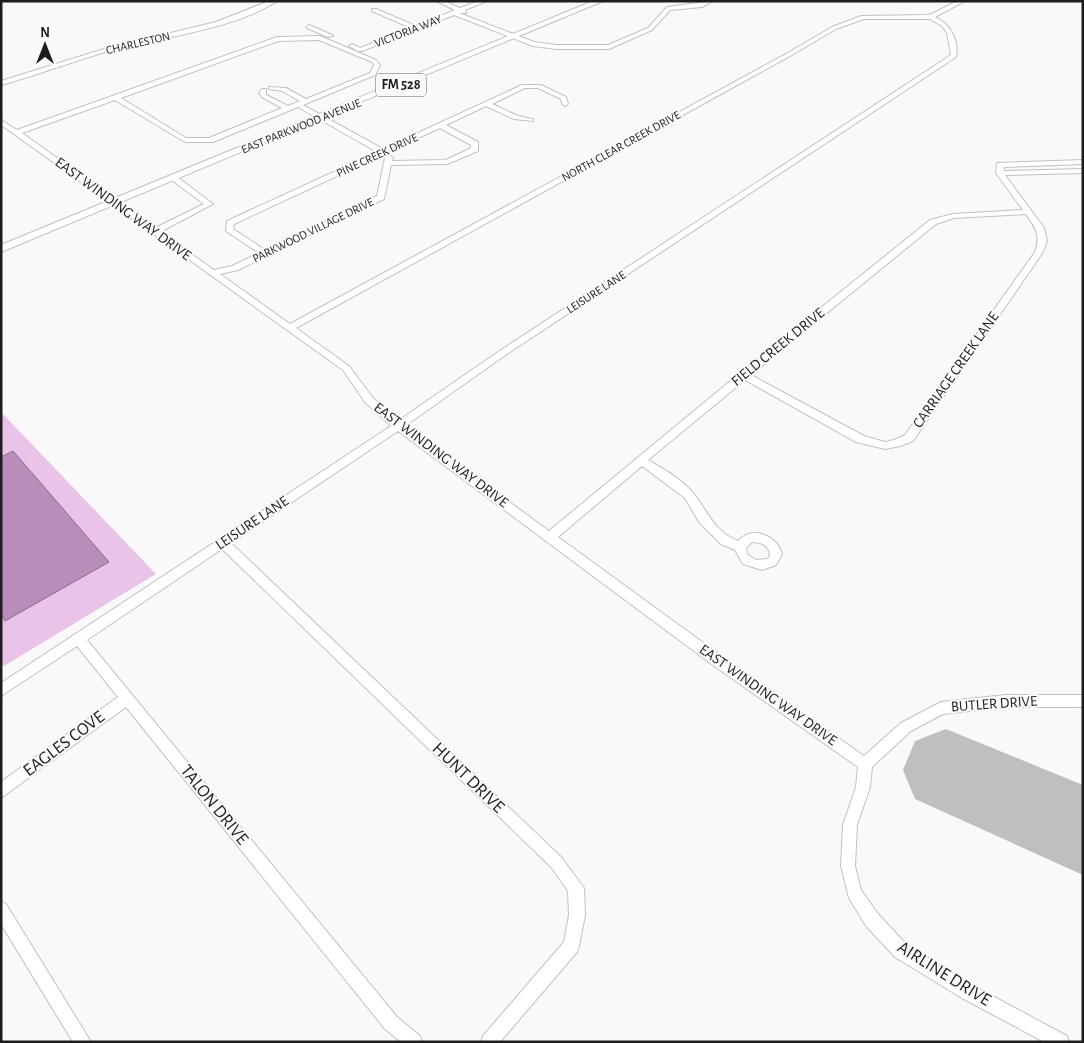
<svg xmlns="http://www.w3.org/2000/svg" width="1084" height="1043" font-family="'Alegreya Sans',sans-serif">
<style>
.green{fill:#eac3e9}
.water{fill:#b98cb9;stroke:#8b6b8b}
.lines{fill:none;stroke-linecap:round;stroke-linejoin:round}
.runway{fill:#c1bec1;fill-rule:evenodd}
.minor-casing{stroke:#c3c0c3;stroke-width:2}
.major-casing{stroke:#c3c0c3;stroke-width:2}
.minor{fill:#fff;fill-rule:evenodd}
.major{fill:#fff;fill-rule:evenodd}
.labels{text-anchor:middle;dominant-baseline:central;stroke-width:4;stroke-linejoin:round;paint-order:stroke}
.far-street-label{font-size:12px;fill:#1f1e1f;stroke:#fbf8fb}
.shield{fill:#fbf8fb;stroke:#615f61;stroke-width:1}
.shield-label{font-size:14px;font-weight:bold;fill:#1f1e1f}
.street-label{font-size:15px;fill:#1f1e1f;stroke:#fbf8fb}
.near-street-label{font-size:18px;fill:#1f1e1f;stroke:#fbf8fb}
</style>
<rect width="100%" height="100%" fill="#fbf8fb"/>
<!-- green -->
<polygon class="green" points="1,412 156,574 4,666 1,662"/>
<!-- water -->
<polygon class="water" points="13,451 109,562 5,621 1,615 1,457"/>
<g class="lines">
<!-- runway -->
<polygon class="runway" points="946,729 1083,785 1083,875 915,799 903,770 915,741"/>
<!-- minor casing -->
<g class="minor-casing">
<g id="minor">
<path d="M269,1h8c-40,27 -111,36 -158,47 -40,11 -78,26 -118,37v-4l103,-32 112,-27z"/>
<polygon points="436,1 444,1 460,8 478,1 487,1 465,10 466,13 459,13 534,42 556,45 608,45 648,28 667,7 713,1 702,7 670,10 652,30 609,49 556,49 533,46 454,15 362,51 358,51 349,46 352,44 360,48 411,28 372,11 372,9 376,9 416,26 455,10"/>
<path d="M957,1h8l-30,16c16,8 24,23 21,40l-452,299 -99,70 144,105 191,-158 190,-153 23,-6 70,-4 -27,-37 1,-10 86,-3v4l-79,3v4l79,-2v4l-78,2 39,53 3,13 -4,11 -130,189 -13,5 -15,3 -29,-7 -111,-62 -97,80c15,9 34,19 45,33 15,18 20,38 45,48 14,-16 39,-6 44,13l-6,11 -14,5 -19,-6 -8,-14 -14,-6 -22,-22 -14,-24 -43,-32 -84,71 162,118 144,101 37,-33 40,-21 64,-7h78v12h-78l-62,7 -32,17 -39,36 -2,20 -13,38 -2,41 6,24 17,24 29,31 67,41 93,50 2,6h-25l-82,-44 -67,-41 -29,-31 -17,-28 -8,-32 2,-41 13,-38 2,-20 -148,-104 -312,-232 -167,112 330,314 23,31 1,27 -6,31 -2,6 -77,90h-19l2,-6 81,-94 5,-27 -1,-24 -17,-24 -329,-318 -135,91 310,377 23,19 2,6h-21l-16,-13 -259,-322 -125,91v-16l117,-85 -41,-51 -76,50v-13l390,-257 -26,-24 -22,-32 -329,-236 -13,-9v-5l16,10 260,-93 43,-1 56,24 4,5 -5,10 -72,30 80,44 139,-64h19l25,12 2,7 -3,2 -3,-2 -1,-5 -23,-11h-13l-33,16 26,12 15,3v2l-19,-2 -28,-13 -40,19 32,17v9l-31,13 -56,1 -7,34 -146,71 -18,4 70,50 496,-270 46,-27 29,-11 69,-1zM864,19h66l12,7 5,7 4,22 -453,297 -100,69 -25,-23 -24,-32 -53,-38 494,-272 46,-27zM319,40l53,22 2,3 -4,8 -64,26 -20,-11 -17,-1v2l13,2 18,10 -12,5 -22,-11v-6h-4l-3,4 3,4 20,11 -73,30h-23l-65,-40 157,-57zM115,100l70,42h28l85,-35 79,45 -150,69 -1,10 33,22 -27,13 -18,4 -54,-38 53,-28 -37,-28 -7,2 35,26 -49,24 -133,-95zM440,128l31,17v3l-25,12 -54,1 1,-3 -6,-6zM382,155l3,3 -8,38 -112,54 -32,-21 1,-5zM1026,214c10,15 15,21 9,38l-130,183 -11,5 -9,2 -21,-6 -113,-61 185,-151 18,-6zM752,542c9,0 16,3 18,12l-2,5 -12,1 -9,-6 -1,-6z"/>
<polygon points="309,25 332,35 333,36 328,37 307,28 306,27"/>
<polygon points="1,901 6,904 91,1042 73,1042 1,924"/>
</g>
</g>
<!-- major casing -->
<g class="major-casing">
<polygon id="major" points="593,1 603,1 1,252 1,245"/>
</g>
<!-- minor -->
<use href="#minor" class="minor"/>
<!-- major -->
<use href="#major" class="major"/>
</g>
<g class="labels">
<!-- far-street labels -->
<g class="far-street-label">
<text transform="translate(408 31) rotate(-21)">VICTORIA WAY</text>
<text transform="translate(138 43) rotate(-13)">CHARLESTON</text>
<text transform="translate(301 126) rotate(-22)">EAST PARKWOOD AVENUE</text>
<text transform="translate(621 146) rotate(-29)">NORTH CLEAR CREEK DRIVE</text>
<text transform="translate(377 155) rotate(-25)">PINE CREEK DRIVE</text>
<text transform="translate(313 230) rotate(-26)">PARKWOOD VILLAGE DRIVE</text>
<text transform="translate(596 292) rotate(-33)">LEISURE LANE</text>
</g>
<!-- shield labels -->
<rect class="shield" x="376" y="73.5" width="50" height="23" rx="4"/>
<g class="shield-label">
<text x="401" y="85">FM 528</text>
</g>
<!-- street labels -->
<g class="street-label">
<text transform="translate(123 209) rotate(36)">EAST WINDING WAY DRIVE</text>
<text transform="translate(778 347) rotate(-39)">FIELD CREEK DRIVE</text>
<text transform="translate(956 370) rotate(-55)">CARRIAGE CREEK LANE</text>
<text transform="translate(441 455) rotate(37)">EAST WINDING WAY DRIVE</text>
<text transform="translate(252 523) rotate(-34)">LEISURE LANE</text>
<text transform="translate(768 695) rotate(35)">EAST WINDING WAY DRIVE</text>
<text transform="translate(994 704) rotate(-4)">BUTLER DRIVE</text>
</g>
<!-- near-street labels -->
<g class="near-street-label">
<text transform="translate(64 744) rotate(-37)">EAGLES COVE</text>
<text transform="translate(468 778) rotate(44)">HUNT DRIVE</text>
<text transform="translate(214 805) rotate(51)">TALON DRIVE</text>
<text transform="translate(944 974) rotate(32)">AIRLINE DRIVE</text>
</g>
</g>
<!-- border -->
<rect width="1084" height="1043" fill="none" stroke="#1f1e1f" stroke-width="5"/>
<!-- north arrow -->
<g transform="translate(45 45)" stroke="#fbf8fb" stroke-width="4" paint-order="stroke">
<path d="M0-4L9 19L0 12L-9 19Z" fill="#1f1e1f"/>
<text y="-8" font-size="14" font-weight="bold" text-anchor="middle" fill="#1f1e1f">N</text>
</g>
</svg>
